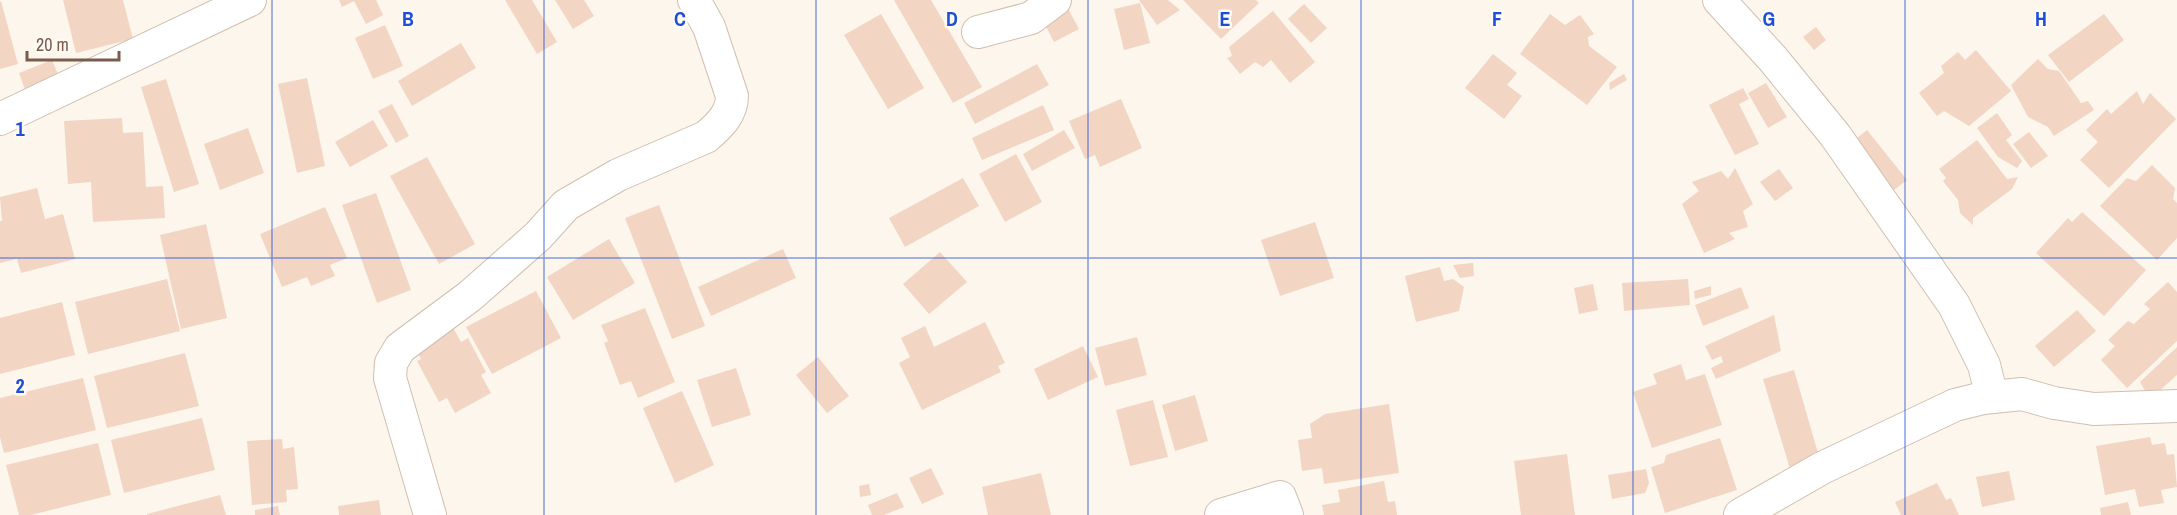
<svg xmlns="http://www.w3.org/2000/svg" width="2177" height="515" font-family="'Archivo Narrow',sans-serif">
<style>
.building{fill:#f3d5c3}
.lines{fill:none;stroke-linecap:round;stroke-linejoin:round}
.minor-casing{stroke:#d1beb0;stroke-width:34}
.minor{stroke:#fff;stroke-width:32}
.grid{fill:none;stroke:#1d4ed8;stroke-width:1.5;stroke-opacity:0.55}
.grid-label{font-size:20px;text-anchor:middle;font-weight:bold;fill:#1d4ed8;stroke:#fffaf3;stroke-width:5;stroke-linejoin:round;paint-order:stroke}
</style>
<rect width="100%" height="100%" fill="#fdf6ec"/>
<!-- building -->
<g class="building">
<polygon points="63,0 123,0 133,39 76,53"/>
<polygon points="339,0 376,0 383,15 366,24 354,1 342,7"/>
<polygon points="505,0 532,0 557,42 537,54"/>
<polygon points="555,0 584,0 594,16 573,29"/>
<polygon points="894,0 931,0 982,87 953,103"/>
<polygon points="1139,0 1168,0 1180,10 1157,25"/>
<polygon points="1183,0 1256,0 1259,3 1221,39"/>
<polygon points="1,1 18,64 0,69 0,2"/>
<polygon points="1065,3 1079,29 1054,42 1041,17"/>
<polygon points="1140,3 1150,43 1124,50 1114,9"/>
<polygon points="1304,4 1327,28 1311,43 1288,19"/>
<polygon points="1273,11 1315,62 1290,83 1271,60 1263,67 1255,62 1240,74 1227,58 1232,56 1229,47"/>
<polygon points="881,14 924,88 888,109 844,35"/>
<polygon points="1550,14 1565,25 1580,15 1594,34 1588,37 1589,46 1617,67 1587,105 1520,54"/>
<polygon points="2104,14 2124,40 2069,82 2048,55"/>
<polygon points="385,25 403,66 373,79 355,38"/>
<polygon points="1816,27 1826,40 1814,50 1803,37"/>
<polygon points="461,43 476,68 412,106 398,81"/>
<polygon points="1976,50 2011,91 1969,126 1944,111 1937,116 1919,93 1944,73 1941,66 1958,52 1965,60"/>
<polygon points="1493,54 1517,73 1507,85 1522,96 1504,119 1465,88"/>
<polygon points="2038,59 2048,69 2059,71 2081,103 2088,101 2094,110 2054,136 2048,127 2028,117 2011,85"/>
<polygon points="52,60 61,82 27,95 19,73"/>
<polygon points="1037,64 1049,85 975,124 964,103"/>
<polygon points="1624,74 1627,80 1610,90 1609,83"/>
<polygon points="307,78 325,166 297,173 278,84"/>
<polygon points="166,79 199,184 174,192 141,87"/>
<polygon points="1766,83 1787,117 1768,128 1748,93"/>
<polygon points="1743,88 1749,99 1739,104 1759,144 1735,155 1709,105"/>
<polygon points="2137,91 2143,104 2150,93 2176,119 2109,188 2080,160 2098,142 2086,130 2107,109 2111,114"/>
<polygon points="1121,99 1142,148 1100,167 1095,155 1085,159 1069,121"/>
<polygon points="392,104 409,136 396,143 378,111"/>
<polygon points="1043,105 1054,130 982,160 972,138"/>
<polygon points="1997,113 2012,135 2006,140 2022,161 2017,168 1998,157 1977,128"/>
<polygon points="122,118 123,133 143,132 146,187 163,186 165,218 93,222 91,182 68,184 64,121"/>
<polygon points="373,120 388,146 350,167 335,142"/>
<polygon points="248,128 264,173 220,190 204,144"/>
<polygon points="1064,130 1075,148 1032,171 1023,154"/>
<polygon points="1867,130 1907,180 1890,193 1851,143"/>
<polygon points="2029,132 2048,156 2031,168 2013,144"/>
<polygon points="1977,140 2007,179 2018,177 2012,189 1973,218 1973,225 1960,213 1958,200 1943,181 1946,178 1939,169"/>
<polygon points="1016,154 1042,202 1005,222 979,174"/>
<polygon points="427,157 475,244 439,264 390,176"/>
<polygon points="2152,165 2175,188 2173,199 2177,203 2177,238 2157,260 2100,206 2127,178 2136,181"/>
<polygon points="1735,168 1753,204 1743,211 1748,227 1729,233 1735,239 1704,253 1682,204 1699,191 1692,182 1721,171 1728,179"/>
<polygon points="1779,169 1793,188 1775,201 1760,182"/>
<polygon points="963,178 979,206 905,247 889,218"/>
<polygon points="37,188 45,219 63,214 75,259 21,273 17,259 0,263 0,221 2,221 0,197"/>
<polygon points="376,193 411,290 377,303 342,205"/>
<polygon points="659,205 705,326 672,339 625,218"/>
<polygon points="325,207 347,258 330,265 335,276 311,286 307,277 282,287 260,234"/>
<polygon points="2082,212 2146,270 2104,316 2036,253 2068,218 2072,222"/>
<polygon points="1315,222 1334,278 1280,296 1261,240"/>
<polygon points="206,224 227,318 181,329 160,235"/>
<polygon points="609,239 635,283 573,320 547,277"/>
<polygon points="783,249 796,278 711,316 698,287"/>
<polygon points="940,252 967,282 929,314 903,284"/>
<polygon points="1473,263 1474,276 1460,278 1453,265"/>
<polygon points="1440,267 1444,281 1453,279 1464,287 1459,311 1416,322 1405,276"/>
<polygon points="167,279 180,331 88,354 75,302"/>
<polygon points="1688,279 1690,305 1624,311 1622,283"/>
<polygon points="2168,282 2177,292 2177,341 2127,388 2101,360 2115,346 2108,340 2128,321 2134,324 2150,309 2144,304"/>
<polygon points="1593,284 1598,310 1579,314 1574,288"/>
<polygon points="1711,286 1711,295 1695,299 1694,291"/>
<polygon points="1741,287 1749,308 1703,326 1695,305"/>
<polygon points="536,291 561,338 492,374 466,327"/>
<polygon points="62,302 75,355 0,374 0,318"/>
<polygon points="645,308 675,382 638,398 631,381 620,385 604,343 608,341 601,325"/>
<polygon points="2077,310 2096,331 2054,367 2035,346"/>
<polygon points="1774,315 1781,351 1716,379 1711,368 1723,362 1721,356 1712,360 1705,346"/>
<polygon points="985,322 1005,363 998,366 1001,372 922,410 899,363 910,357 901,338 925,326 934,347"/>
<polygon points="451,324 461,342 468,338 486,372 481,375 491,393 455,413 447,398 439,402 417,361 421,359 413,345"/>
<polygon points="1137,337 1147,375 1105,386 1095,348"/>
<polygon points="1083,346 1098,377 1048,400 1034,369"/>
<polygon points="2177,347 2177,375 2150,399 2140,382"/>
<polygon points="185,353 199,406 107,428 94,376"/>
<polygon points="818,357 849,396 827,413 796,375"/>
<polygon points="1681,364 1686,380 1705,374 1722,425 1652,448 1633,392 1657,384 1653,374"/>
<polygon points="736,368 751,415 712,427 697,380"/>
<polygon points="1794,370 1820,460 1790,469 1763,379"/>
<polygon points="83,378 96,430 4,453 0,437 0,398"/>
<polygon points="682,391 714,465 675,483 643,408"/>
<polygon points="1195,395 1208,441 1175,451 1162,405"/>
<polygon points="1153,400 1168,457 1130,466 1116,410"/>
<polygon points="1389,404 1399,473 1324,484 1322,468 1302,471 1298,440 1312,438 1310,424 1325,414"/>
<polygon points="202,418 215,470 124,493 111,440"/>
<polygon points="2150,437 2152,445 2165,443 2167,455 2174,454 2177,487 2161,490 2164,503 2139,507 2135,489 2105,495 2096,446"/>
<polygon points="1720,438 1737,490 1665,513 1651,467 1664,463 1666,455"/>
<polygon points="282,439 283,449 294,447 298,489 286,490 287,502 252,505 247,441"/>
<polygon points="98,443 111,495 31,515 19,515 6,465"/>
<polygon points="1567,454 1575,515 1521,515 1514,461"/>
<polygon points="931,468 944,494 922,504 909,478"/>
<polygon points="1646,469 1649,483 1645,493 1612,499 1608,475"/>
<polygon points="2009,471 2015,500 1982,507 1976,477"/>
<polygon points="1041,473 1051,515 988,515 982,487"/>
<polygon points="1384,481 1388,502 1395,501 1397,515 1324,515 1322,505 1340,502 1338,490"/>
<polygon points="1937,483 1946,500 1951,498 1959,515 1901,515 1895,502"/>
<polygon points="869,484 871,495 860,497 859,486"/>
<polygon points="897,493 904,507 884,515 872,515 868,505"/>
<polygon points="220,495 226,515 147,515 147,514"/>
<polygon points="379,500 381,515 339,515 338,506"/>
<polygon points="2128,502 2131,515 2101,515 2100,508"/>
<polygon points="278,506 280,515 255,515 255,510"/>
</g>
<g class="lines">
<!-- minor casing -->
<g class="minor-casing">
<g id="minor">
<polyline points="1719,0 1773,59 1835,135 1954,305 1984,365 1992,397"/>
<polyline points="978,32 1031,18 1055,0"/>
<polyline points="0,119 250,0"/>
<path d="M430,515l-40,-137 1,-15 9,-15 70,-52 68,-60 28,-31 52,-30 88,-38c13,-11 26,-23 26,-41l-23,-69 -15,-27"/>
<polyline points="1221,515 1280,497 1287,515"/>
<polyline points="1740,515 1822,468 1955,405 1983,398 2022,394 2054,403 2094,409 2177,406"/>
</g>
</g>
<!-- minor -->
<use href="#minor" class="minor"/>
</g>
<!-- grid -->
<path class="grid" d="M272,0v515M544,0v515M816,0v515M1088,0v515M1361,0v515M1633,0v515M1905,0v515M0,258h2177"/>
<g class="grid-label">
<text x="408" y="26">B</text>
<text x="680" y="26">C</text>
<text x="952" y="26">D</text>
<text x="1225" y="26">E</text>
<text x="1497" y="26">F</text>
<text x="1769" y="26">G</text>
<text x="2041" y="26">H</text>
<text x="20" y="136">1</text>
<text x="20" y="393">2</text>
</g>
<!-- scale -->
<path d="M27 51v9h92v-9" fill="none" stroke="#7a5c4d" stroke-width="3"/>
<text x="36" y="51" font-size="18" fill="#7a5c4d" stroke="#fffaf3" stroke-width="4.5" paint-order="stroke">20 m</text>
</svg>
